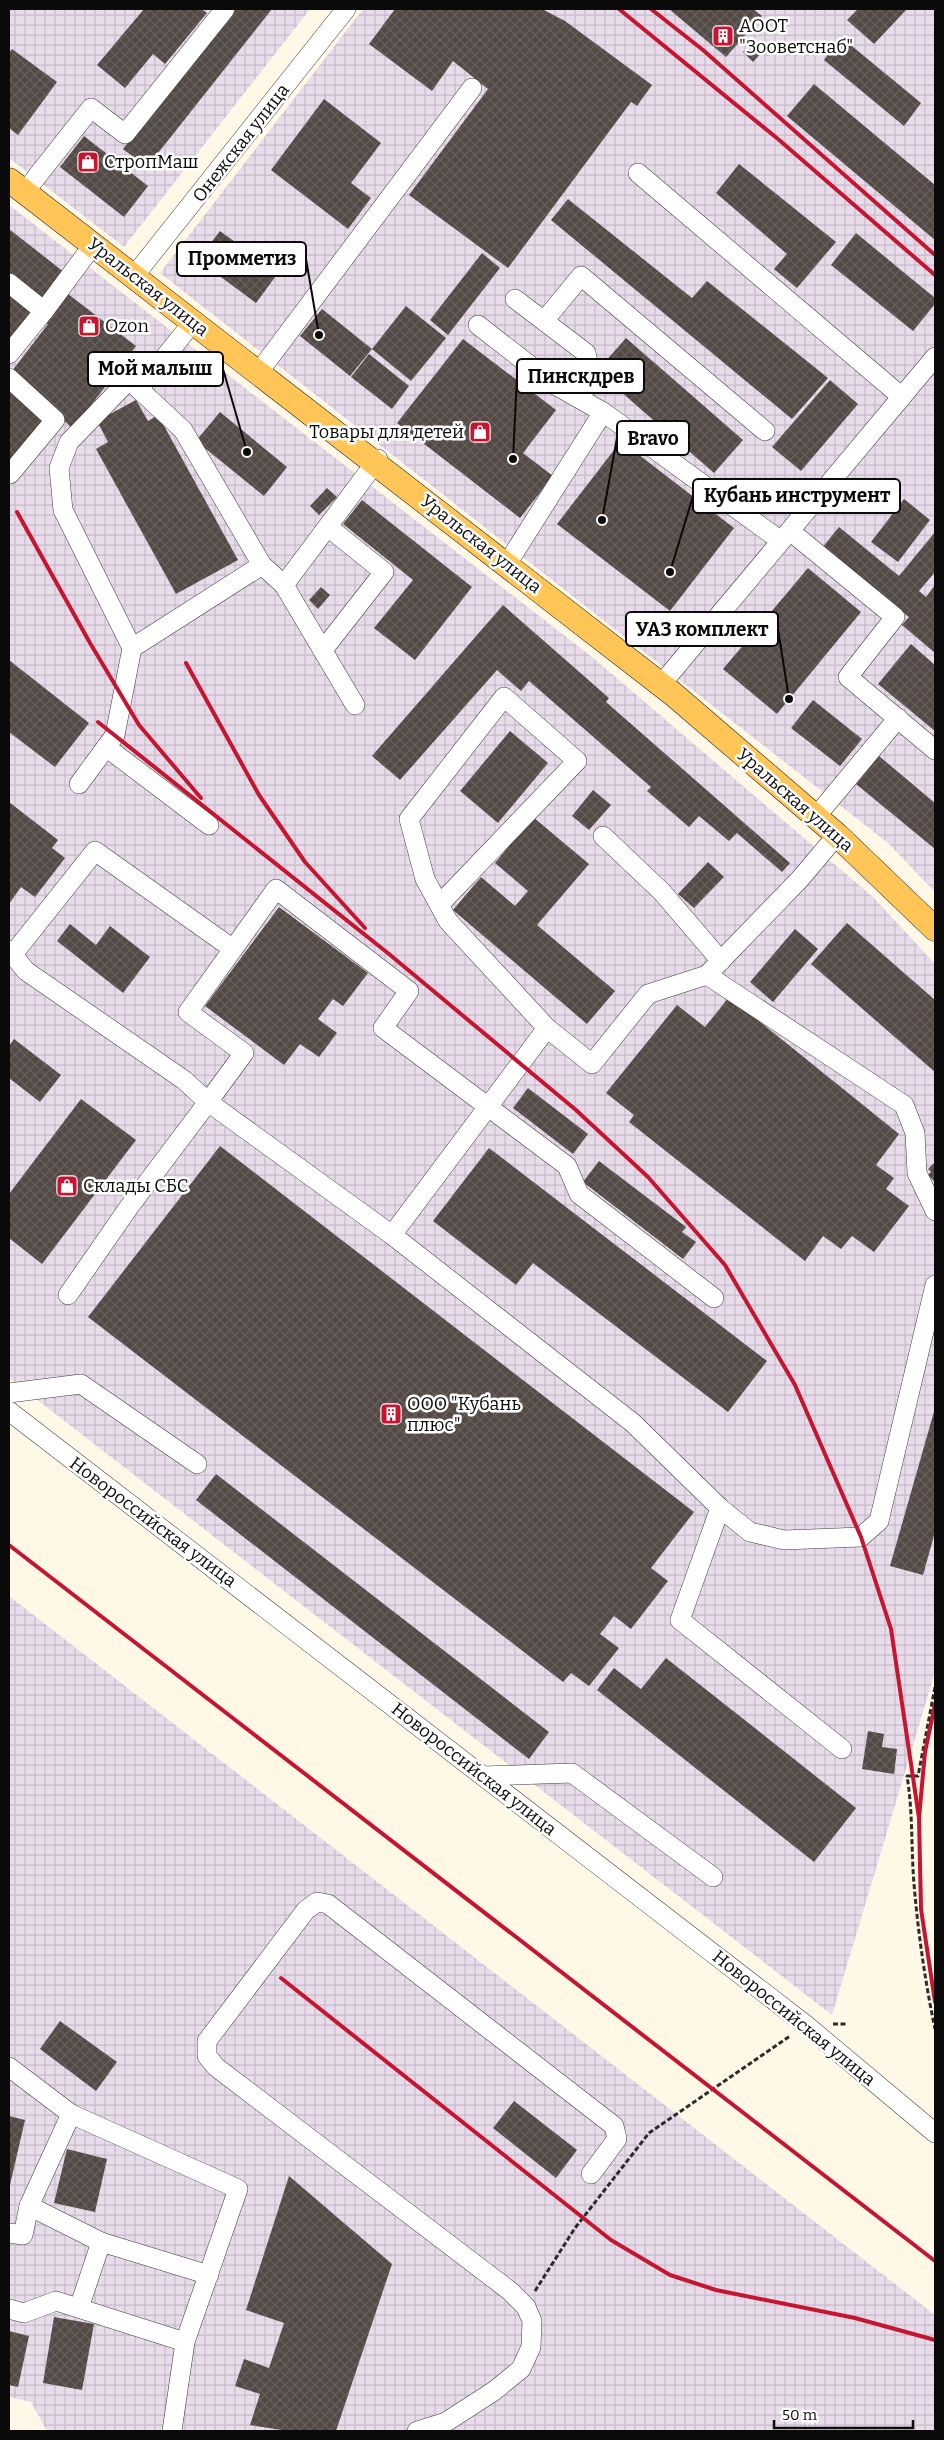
<svg xmlns="http://www.w3.org/2000/svg" width="944" height="2440" font-family="Bitter,serif">
<style>
.industrial{fill:url(#industrial-grid)}
.building{fill:url(#building-cross-hatch)}
.lines{fill:none;stroke-linecap:round;stroke-linejoin:round}
.minor-casing{stroke:#3d3d3d;stroke-width:20}
.major-casing{stroke:#1b1b1b;stroke-width:25}
.path{stroke:#2c2c2c;stroke-width:3;stroke-dasharray:5 2.5;stroke-linecap:butt}
.minor{stroke:#fff;stroke-width:19}
.major{stroke:#ffc557;stroke-width:24}
.rail{stroke:#c61530;stroke-width:4}
.labels{text-anchor:middle;dominant-baseline:central;stroke-width:5;stroke-linejoin:round;paint-order:stroke}
.poi-label{font-size:18px;fill:#0a0a0a;stroke:#fff;text-anchor:start}
.street-label{font-size:18px;fill:#0a0a0a;stroke:#fff}
.leader{fill:none;stroke:#0a0a0a;stroke-width:2}
.callout-dot{fill:#0a0a0a;stroke:#fff;stroke-width:2}
.callout{fill:#fff;stroke:#0a0a0a;stroke-width:2}
.callout-label{font-size:19px;text-anchor:middle;font-weight:bold;fill:#0a0a0a}
</style>
<defs>
<pattern id="industrial-grid" width="8" height="8" patternUnits="userSpaceOnUse" patternTransform="scale(1.25)"><rect width="8" height="8" fill="#e8dceb"/><path d="M0 4h8M4 0v8" fill="none" stroke="#c6bbc8"/></pattern>
<pattern id="building-cross-hatch" width="8" height="8" patternUnits="userSpaceOnUse" patternTransform="scale(1.25)"><rect width="8" height="8" fill="#534945"/><path d="M0 0l8 8M0 8l8-8" fill="none" stroke="#675f5c"/></pattern>
</defs>
<rect width="100%" height="100%" fill="#fff8e7"/>
<!-- industrial -->
<g class="industrial">
<polygon points="9,9 310,9 124,247 9,158"/>
<polygon points="363,9 935,9 935,892 888,843 160,273"/>
<polygon points="9,205 592,657 874,898 935,964 935,1672 832,2015 9,1378"/>
<polygon points="9,1596 935,2315 935,2431 47,2431 31,2402 9,2397"/>
</g>
<!-- building -->
<g class="building">
<polygon points="144,9 201,9 207,13 165,64 153,54 125,88 97,65"/>
<polygon points="234,9 272,9 147,167 123,149"/>
<polygon points="395,9 542,9 565,21 652,85 637,106 631,102 508,268 409,195 488,89 453,61 432,91 369,44"/>
<polygon points="669,9 753,9 762,16 726,57"/>
<polygon points="858,9 907,9 874,44 847,20"/>
<polygon points="841,37 921,103 904,126 824,60"/>
<polygon points="753,42 763,51 753,62 743,52"/>
<polygon points="12,49 57,82 18,135 9,128 9,53"/>
<polygon points="814,84 935,185 935,240 787,116"/>
<polygon points="324,99 381,143 351,183 371,198 348,229 271,170"/>
<polygon points="84,136 148,186 124,217 60,167"/>
<polygon points="739,164 836,242 797,288 774,269 787,254 716,193"/>
<polygon points="568,199 692,298 707,281 828,378 792,419 551,220"/>
<polygon points="9,229 64,272 42,300 9,274"/>
<polygon points="220,231 278,273 256,303 198,260"/>
<polygon points="856,233 935,298 935,304 913,331 831,265"/>
<polygon points="482,253 500,268 448,335 430,320"/>
<polygon points="9,294 31,311 9,341"/>
<polygon points="68,294 136,346 73,429 12,371 48,324 45,323"/>
<polygon points="406,306 446,338 411,381 372,349"/>
<polygon points="322,309 372,349 350,376 300,336"/>
<polygon points="626,338 743,440 714,473 597,371"/>
<polygon points="463,339 556,410 523,453 553,476 520,518 397,423"/>
<polygon points="369,354 409,386 392,409 351,377"/>
<polygon points="830,380 858,404 801,471 772,447"/>
<polygon points="9,388 45,422 12,465 9,460"/>
<polygon points="136,400 148,421 158,415 238,560 176,594 96,449 108,442 97,421"/>
<polygon points="220,412 287,467 264,496 196,441"/>
<polygon points="621,441 734,528 670,611 557,524"/>
<polygon points="327,488 337,497 319,515 310,506"/>
<polygon points="904,499 930,520 898,562 871,542"/>
<polygon points="362,500 472,587 415,660 374,628 413,580 343,524"/>
<polygon points="839,527 899,576 935,532 935,572 919,591 926,597 935,585 935,653 902,625 909,617 822,548"/>
<polygon points="808,568 861,612 777,714 723,669"/>
<polygon points="321,587 330,595 318,609 309,600"/>
<polygon points="503,605 609,698 606,702 790,863 782,872 737,833 729,841 699,816 689,827 647,791 651,787 529,681 521,691 497,670 400,780 372,756"/>
<polygon points="911,644 935,665 935,731 878,684"/>
<polygon points="9,660 89,723 55,767 9,732"/>
<polygon points="813,700 862,739 840,766 791,728"/>
<polygon points="510,731 548,763 498,823 460,791"/>
<polygon points="879,756 935,803 935,849 856,784"/>
<polygon points="593,790 611,805 589,830 572,816"/>
<polygon points="9,802 58,840 52,848 65,858 35,897 21,887 9,904"/>
<polygon points="533,817 589,864 537,925 615,991 587,1024 453,910 481,877 515,906 528,891 495,863"/>
<polygon points="708,862 724,877 694,908 678,894"/>
<polygon points="279,907 368,973 343,1006 333,999 318,1019 337,1033 319,1057 300,1044 284,1065 205,1006"/>
<polygon points="847,923 935,1000 935,1072 811,964"/>
<polygon points="70,924 96,945 110,926 150,957 123,993 57,941"/>
<polygon points="795,929 818,949 773,1002 750,982"/>
<polygon points="729,997 899,1134 876,1165 894,1178 886,1189 909,1206 874,1252 852,1236 841,1249 823,1236 805,1261 629,1122 634,1115 606,1093 677,1005 705,1027"/>
<polygon points="14,1039 61,1075 40,1102 9,1078 9,1046"/>
<polygon points="528,1088 588,1134 573,1154 513,1108"/>
<polygon points="81,1099 136,1140 42,1264 9,1238 9,1194"/>
<polygon points="220,1146 694,1512 651,1568 668,1581 631,1629 614,1616 600,1634 619,1648 589,1686 571,1673 563,1682 88,1317"/>
<polygon points="489,1148 767,1361 728,1412 533,1263 516,1285 433,1221"/>
<polygon points="599,1161 686,1227 682,1232 696,1242 683,1259 583,1182"/>
<polygon points="935,1162 935,1182 928,1175 931,1172 928,1169"/>
<polygon points="935,1408 935,1532 923,1575 890,1566"/>
<polygon points="216,1474 549,1732 529,1759 196,1500"/>
<polygon points="666,1658 856,1808 814,1862 597,1690 614,1668 641,1689"/>
<polygon points="868,1731 884,1734 882,1747 897,1749 894,1774 862,1769"/>
<polygon points="60,2021 117,2062 96,2091 40,2049"/>
<polygon points="514,2101 577,2150 556,2178 493,2128"/>
<polygon points="9,2116 25,2120 10,2185 9,2185"/>
<polygon points="67,2149 107,2159 95,2212 54,2203"/>
<polygon points="289,2176 392,2264 336,2431 288,2431 250,2425 260,2394 235,2386 244,2359 269,2368 284,2323 246,2310"/>
<polygon points="54,2317 94,2324 82,2390 43,2383"/>
<polygon points="9,2331 29,2336 18,2387 9,2385"/>
</g>
<g class="lines">
<!-- minor casing -->
<g class="minor-casing">
<g id="minor">
<polyline points="638,173 902,397"/>
<polyline points="27,189 91,108 125,134 225,9"/>
<polyline points="134,276 346,9"/>
<polyline points="9,283 44,311"/>
<polyline points="515,299 586,353 592,379 579,398"/>
<polyline points="544,321 581,276 765,431"/>
<polyline points="478,325 555,385 603,412 781,541"/>
<polyline points="9,354 44,311 93,245"/>
<polyline points="261,369 472,88"/>
<polyline points="9,378 55,420 10,474"/>
<polyline points="139,389 193,322"/>
<polyline points="790,531 895,617 848,677 935,750"/>
<polyline points="509,561 603,412"/>
<polyline points="284,585 378,459"/>
<polyline points="132,648 63,510 59,468 69,442 129,380 183,430 262,565"/>
<polyline points="323,650 384,572 328,527"/>
<polyline points="664,681 935,357"/>
<polyline points="106,747 209,825"/>
<polyline points="79,784 115,735 132,648 262,565 284,585 355,705"/>
<polyline points="819,813 898,718"/>
<polyline points="603,836 662,892 721,961"/>
<polyline points="439,905 577,761 504,697 409,819 425,879 448,921 547,1028"/>
<polyline points="9,950 26,971 184,1080 208,1102 129,1207 68,1295"/>
<polyline points="14,953 95,851 233,949"/>
<polyline points="707,975 904,1105 915,1133 917,1173 935,1211"/>
<polyline points="392,1235 547,1028 592,1064 648,994 707,975 800,879 837,835"/>
<polyline points="714,1298 579,1194 567,1166 383,1028 409,991 276,889 188,1012 244,1053 208,1102 392,1235 633,1423 720,1508 750,1532 784,1540 861,1537 879,1521 935,1285"/>
<polyline points="9,1393 81,1384 197,1464"/>
<polyline points="9,1411 806,2025 935,2133"/>
<polyline points="720,1508 680,1620 842,1749"/>
<polyline points="483,1776 572,1773 713,1877"/>
<polyline points="9,2067 71,2114 238,2189 185,2342 172,2431"/>
<polyline points="29,2206 71,2114"/>
<polyline points="9,2233 23,2235 29,2206 101,2242 79,2308"/>
<polyline points="101,2242 209,2275"/>
<polyline points="9,2309 24,2313 56,2301 185,2342"/>
<polyline points="417,2431 446,2422 494,2391 521,2369 531,2347 532,2321 526,2307 510,2291 216,2067 207,2056 207,2041 306,1910 317,1902 328,1904 614,2126 617,2139 591,2174"/>
</g>
</g>
<!-- major casing -->
<g class="major-casing">
<polyline id="major" points="9,180 673,694 837,835 935,929"/>
</g>
<!-- path -->
<g class="path">
<path d="M935,1687l-17,89h-11c6,36 4,72 7,108 4,48 11,97 21,145"/>
<polyline points="833,2024 846,2024"/>
<polyline points="535,2291 575,2228 649,2133 790,2036"/>
</g>
<!-- minor -->
<use href="#minor" class="minor"/>
<!-- major -->
<use href="#major" class="major"/>
<!-- rail -->
<g class="rail">
<polyline points="619,9 778,139 935,275"/>
<polyline points="651,9 703,50 935,255"/>
<polyline points="17,512 90,643 139,725 201,798"/>
<polyline points="186,663 259,795 305,862 365,928"/>
<polyline points="98,722 389,954 576,1110 648,1177 725,1265 795,1385 861,1537 891,1629 919,1818"/>
<polyline points="9,1545 935,2261"/>
<polyline points="935,1704 925,1752 919,1818 921,1909 935,2002"/>
<polyline points="281,1978 611,2240 670,2275 716,2290 855,2318 935,2340"/>
</g>
</g>
<!-- icons -->
<defs>
<g id="building-square" transform="scale(1.125)"><rect x="-9" y="-9" width="18" height="18" rx="4" fill="#c61530" stroke="#fff"/><path d="M-4-6H4V6H1V3H-1V6H-4ZM-2.5-4.3h1.7v1.8h-1.7ZM.8-4.3h1.7v1.8H.8ZM-2.5-1h1.7V.8h-1.7ZM.8-1h1.7V.8H.8Z" fill="#fff"/></g>
<g id="shop-square" transform="scale(1.125)"><rect x="-9" y="-9" width="18" height="18" rx="4" fill="#c61530" stroke="#fff"/><path d="M-5-2.5h2.3a2.7 3.5 0 0 1 5.4 0H5L5.5 6h-11ZM-1.5-2.5h3a1.5 2.3 0 0 0-3 0Z" fill="#fff"/></g>
</defs>
<g fill-rule="evenodd">
<use href="#building-square" x="723" y="36"/>
<use href="#shop-square" x="88" y="162"/>
<use href="#shop-square" x="89" y="326"/>
<use href="#shop-square" x="480" y="432"/>
<use href="#shop-square" x="67" y="1186"/>
<use href="#building-square" x="391" y="1414"/>
</g>
<g class="labels">
<!-- poi labels -->
<g class="poi-label">
<text x="739" y="26">АООТ<tspan x="739" dy="21">"Зооветснаб"</tspan></text>
<text x="104" y="162">СтропМаш</text>
<text x="105" y="326">Ozon</text>
<text x="464" y="432" text-anchor="end">Товары для детей</text>
<text x="83" y="1186">Склады СБС</text>
<text x="407" y="1404">ООО "Кубань<tspan x="407" dy="21">плюс"</tspan></text>
</g>
<!-- street labels -->
<g class="street-label">
<text transform="translate(241 143) rotate(-52)">Онежская улица</text>
<text transform="translate(148 287) rotate(38)">Уральская улица</text>
<text transform="translate(481 544) rotate(38)">Уральская улица</text>
<text transform="translate(795 800) rotate(41)">Уральская улица</text>
<text transform="translate(153 1522) rotate(37)">Новороссийская улица</text>
<text transform="translate(474 1769) rotate(38)">Новороссийская улица</text>
<text transform="translate(794 2018) rotate(39)">Новороссийская улица</text>
</g>
</g>
<!-- callouts -->
<path class="leader" d="M319 335L306 259M247 452L223 369M513 459L517 376M602 520L617 438M670 572L693 496M789 699L778 629"/>
<g class="callout-dot">
<circle cx="319" cy="335" r="5"/>
<circle cx="247" cy="452" r="5"/>
<circle cx="513" cy="459" r="5"/>
<circle cx="602" cy="520" r="5"/>
<circle cx="670" cy="572" r="5"/>
<circle cx="789" cy="699" r="5"/>
</g>
<g class="callout">
<rect x="177" y="242" width="129" height="34" rx="5"/>
<rect x="88" y="352" width="135" height="34" rx="5"/>
<rect x="517" y="359" width="127" height="34" rx="5"/>
<rect x="617" y="421" width="72" height="34" rx="5"/>
<rect x="693" y="479" width="207" height="34" rx="5"/>
<rect x="626" y="612" width="152" height="34" rx="5"/>
</g>
<g class="callout-label">
<text x="242" y="265">Промметиз</text>
<text x="155" y="375">Мой малыш</text>
<text x="581" y="383">Пинскдрев</text>
<text x="653" y="445">Bravo</text>
<text x="797" y="502">Кубань инструмент</text>
<text x="702" y="636">УАЗ комплект</text>
</g>
<!-- border -->
<rect width="944" height="2440" fill="none" stroke="#0a0a0a" stroke-width="20"/>
<!-- scale -->
<path d="M774 2420v8h139v-8" fill="none" stroke="#0a0a0a" stroke-width="2.5"/>
<text x="782" y="2420" font-size="15" fill="#0a0a0a" stroke="#ffffff" stroke-width="4" paint-order="stroke">50 m</text>
</svg>
